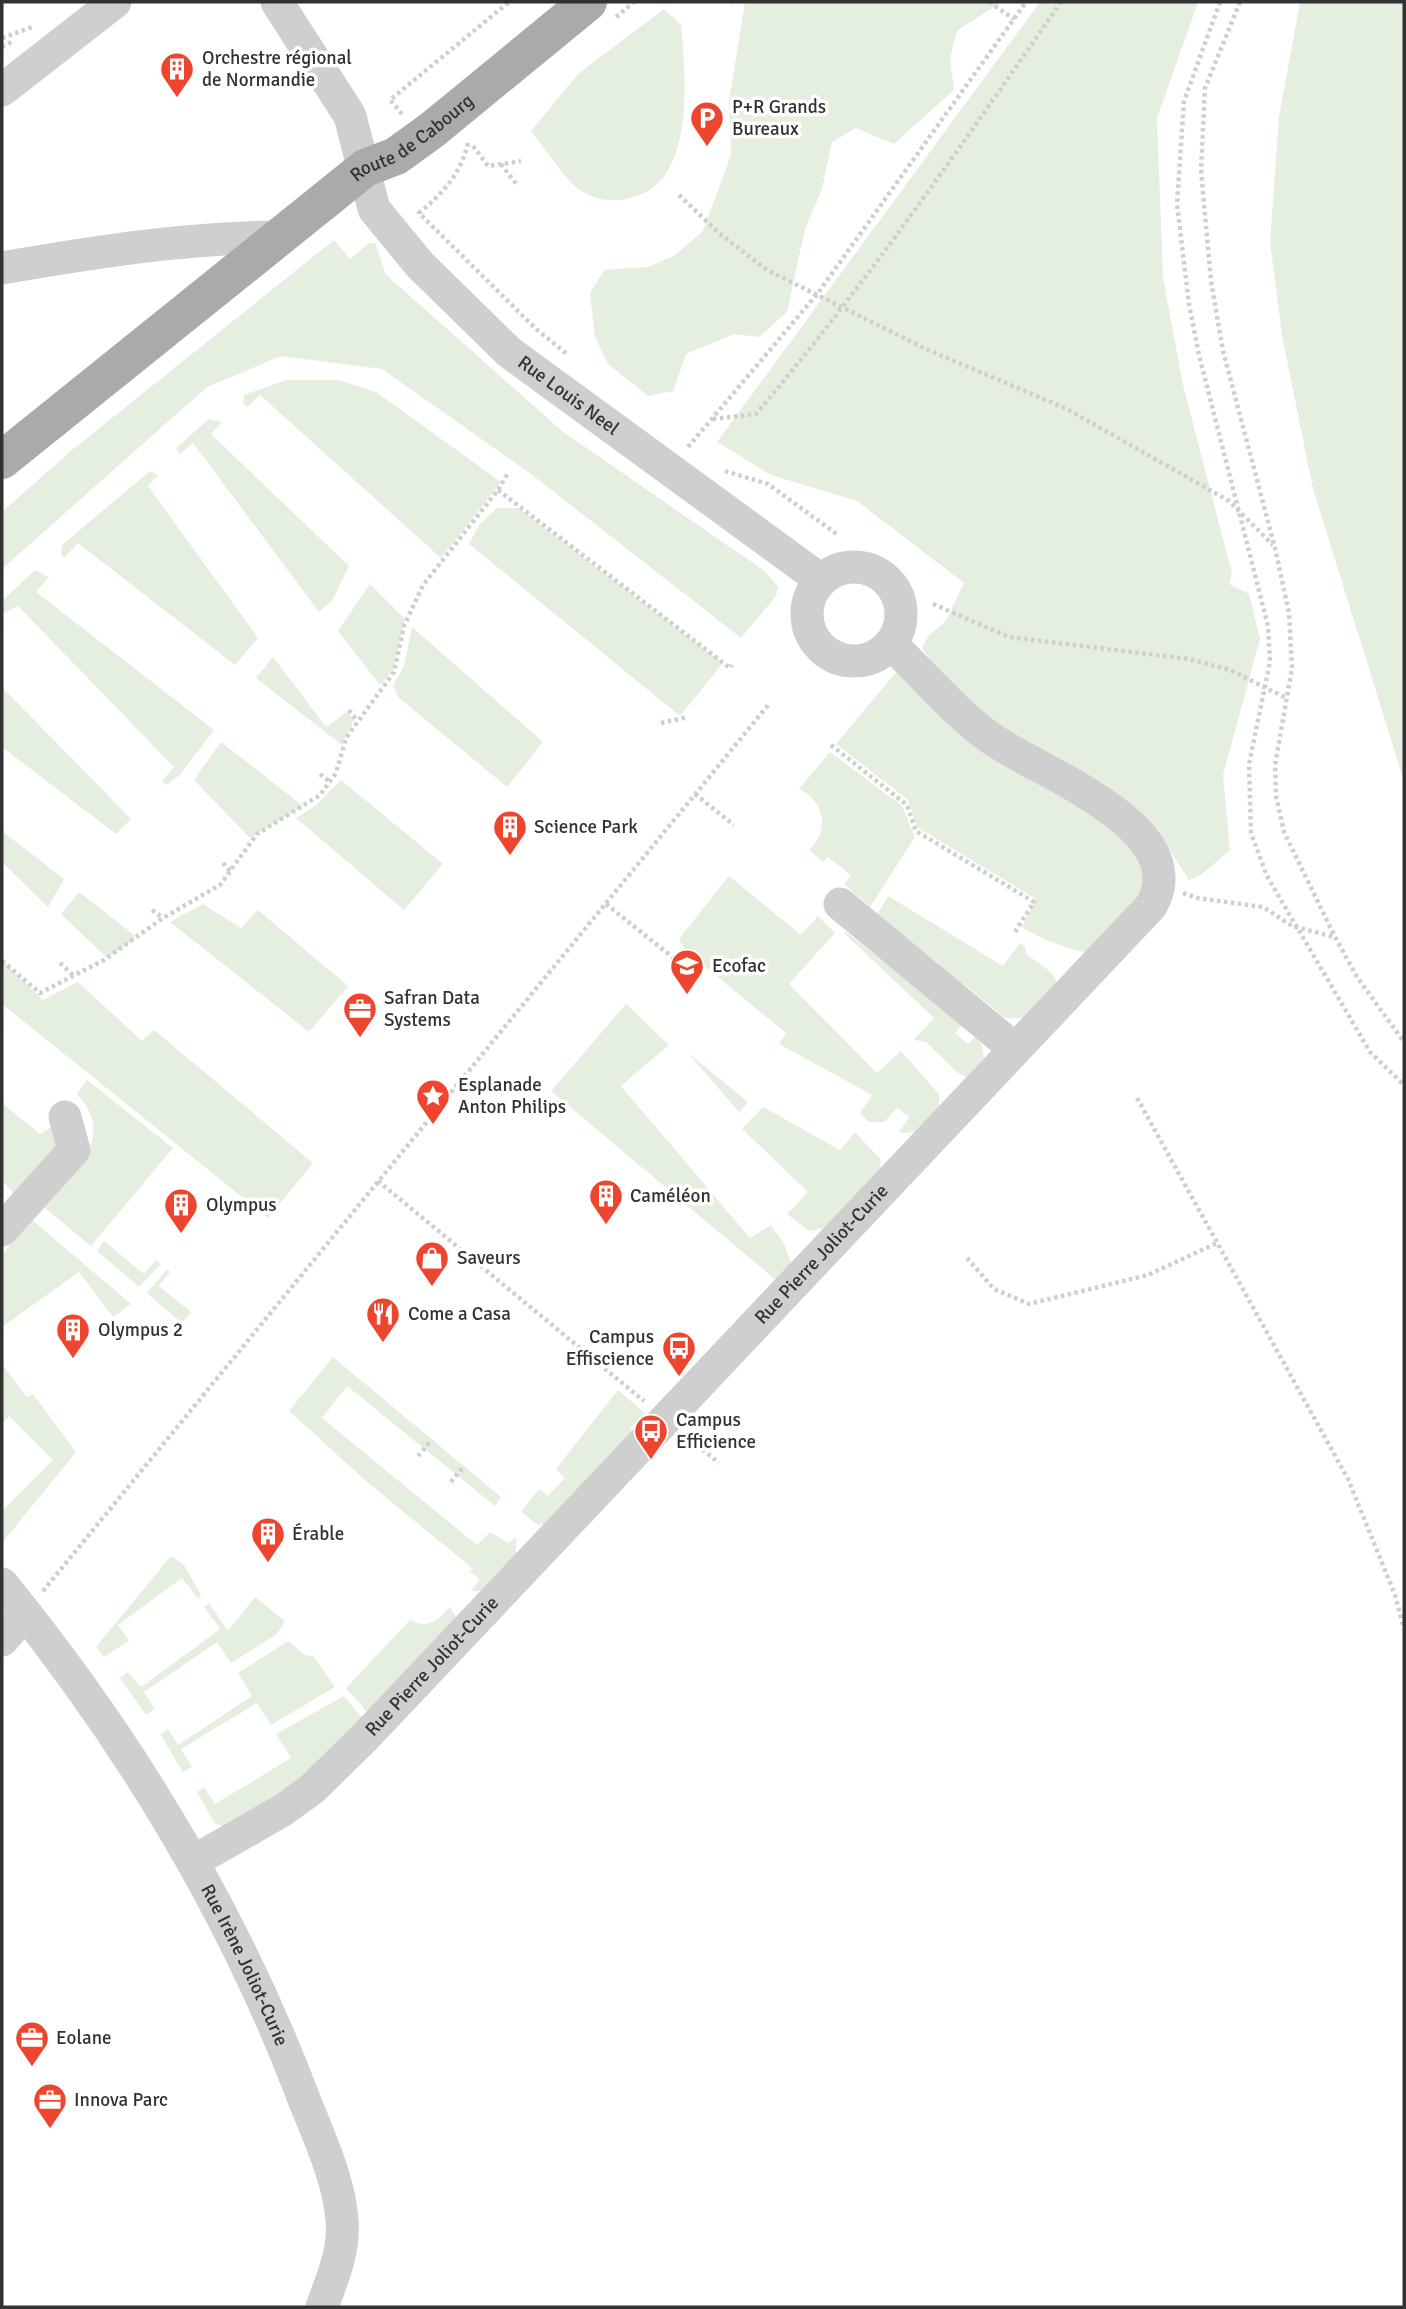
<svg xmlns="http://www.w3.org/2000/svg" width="1406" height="2309" font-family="Signika,sans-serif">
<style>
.green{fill:#e5efdf}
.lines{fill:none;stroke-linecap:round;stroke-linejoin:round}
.path{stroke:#cfcfcf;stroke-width:4.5;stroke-dasharray:3.5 3.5;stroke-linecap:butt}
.minor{stroke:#cfcfcf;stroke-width:33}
.major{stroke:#aaa;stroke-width:38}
.labels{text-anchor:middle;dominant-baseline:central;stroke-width:7;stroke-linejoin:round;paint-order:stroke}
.poi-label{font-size:19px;fill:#323232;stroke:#fff;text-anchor:start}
.street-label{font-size:19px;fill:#323232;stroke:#fff}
</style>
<rect width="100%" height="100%" fill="#fff"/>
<!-- green -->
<g class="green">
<polygon points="745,2 1001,2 957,31 950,58 954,90 894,144 856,128 832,142 822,189 805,229 787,312 759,337 734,334 686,354 673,391 648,396 608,364 595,337 590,293 604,270 648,267 674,256 703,231 731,155 729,101"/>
<polygon points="1040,2 1198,2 1157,118 1163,277 1183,385 1232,573 1229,584 1249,594 1260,639 1223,775 1230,850 1202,874 1189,880 1165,843 993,720 944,679 922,648 929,635 946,621 964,583 857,501 771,475 717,442"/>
<polygon points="1300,2 1404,2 1404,781 1313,489 1282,335 1270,242 1279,117"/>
<path d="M664,9l17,16c4,49 16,154 -47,172 -20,5 -32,5 -51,-5 -16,-9 -39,-45 -52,-61l47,-57z"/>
<polygon points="334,240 350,259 369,243 375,243 386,275 393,281 562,431 766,572 778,587 776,596 741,638 531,474 382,369 281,356 207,387 2,569 2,512 72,450"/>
<polygon points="286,380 339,380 376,392 501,482 441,558 260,395 247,407 243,404 244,395"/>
<polygon points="209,419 222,422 211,434 349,566 332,601 319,612 193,443 179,455 176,448"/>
<polygon points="150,471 158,475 148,486 258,638 235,665 78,543 64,558 61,555 62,545"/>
<polygon points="497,508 518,508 723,663 680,716 469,544 479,525"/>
<polygon points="35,570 49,577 36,592 214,730 180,775 166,785 162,781 174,767 18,606 2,614 2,601"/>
<polygon points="370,584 405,619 393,670 380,685 338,631"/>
<polygon points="412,627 543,742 507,787 398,697 393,685 404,666"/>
<polygon points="273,657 326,727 347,712 354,720 342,745 256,678"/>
<path d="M897,671l207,145 35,36 7,34 -54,66c-14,3 -59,-17 -70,-25l14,-28 -119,-72 -9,-27 -72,-56z"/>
<polygon points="2,687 131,819 116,834 2,747"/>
<polygon points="221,742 303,806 250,838 194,780"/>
<path d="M830,752l72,54 13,31 -45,70 -26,-23 7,-9 -23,-18 -5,5 -14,-12c21,-20 16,-48 -10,-61z"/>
<polygon points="341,780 443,864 404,910 296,818 315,806"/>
<polygon points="2,831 64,879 48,907 2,862"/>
<path d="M729,876l72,59 17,-19 17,17 -46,51 88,89 24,-22 38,43v20c-14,13 -21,21 -40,18l10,-15 -12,-9 -13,14h-15l-9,-9 12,-18 -93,-51 7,-11 -101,-83 -6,-11z"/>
<polygon points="79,892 133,934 135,939 107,958 61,914"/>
<path d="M888,896l115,70 17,-23 4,2 3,10c45,29 33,30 0,63h-22l-40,-33 -20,-7 -7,-15 -62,-47z"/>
<polygon points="203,904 241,928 258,910 348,986 309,1032 170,922"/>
<polygon points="846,932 963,1024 955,1033 968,1044 976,1036 982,1045 984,1058 967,1077 958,1073 926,1042 914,1040 934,1018 844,933"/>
<polygon points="2,960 43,1000 78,982 142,1041 154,1030 313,1163 268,1218 2,1004"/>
<polygon points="626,1004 669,1045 621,1086 750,1238 771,1225 784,1244 791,1263 777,1281 551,1091"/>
<polygon points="687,1052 748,1102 739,1112"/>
<path d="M87,1080l86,68 -82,98 -46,-38c28,-36 73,-70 32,-114z"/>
<polygon points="2,1103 40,1134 61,1121 71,1129 17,1197 2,1180"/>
<polygon points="763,1107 840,1150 855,1132 880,1159 881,1169 829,1227 809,1231 787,1214 808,1192 742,1129"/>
<polygon points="31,1219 131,1304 113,1317 79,1272 2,1327 2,1255"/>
<polygon points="104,1241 144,1274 156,1260 161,1264 139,1287 97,1251"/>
<polygon points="167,1269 170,1272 159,1286 191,1312 182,1323 147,1293"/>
<polygon points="333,1357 501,1497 495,1506 347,1386 322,1418 477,1545 490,1532 509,1543 516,1537 516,1555 485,1591 471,1591 480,1579 470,1572 472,1568 366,1481 289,1411"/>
<polygon points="2,1364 27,1397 33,1394 76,1452 2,1543 2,1511 53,1460 9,1416 2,1423"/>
<polygon points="618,1390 645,1413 630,1428 636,1435 550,1524 538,1525 521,1512 539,1489 548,1496 565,1478 556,1469"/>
<polygon points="171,1556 184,1565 201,1595 198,1599 182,1578 118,1625 129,1641 104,1657 96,1647"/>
<polygon points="255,1597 285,1621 277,1634 231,1663 217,1642 144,1692 155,1709 146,1715 120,1678 128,1672 141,1687 220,1629 204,1607 209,1603 228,1631"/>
<path d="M450,1607l7,12 -88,95 -23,-26 64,-68c19,9 27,1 40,-13z"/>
<polygon points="288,1641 305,1655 313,1656 335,1687 271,1725 257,1703 181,1749 192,1767 183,1772 160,1734 168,1729 178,1745 252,1696 238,1673"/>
<polygon points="344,1696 363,1719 318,1768 227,1826 215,1824 197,1792 204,1787 215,1804 291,1758 276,1734"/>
</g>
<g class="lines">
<!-- path -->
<g class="path">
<polyline points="733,2 734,3"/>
<polyline points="989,2 1014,19"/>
<polyline points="1220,2 1184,101 1177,204 1189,304 1199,355 1268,626 1270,662 1249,764 1251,833 1267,876 1370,1052 1404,1085"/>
<polyline points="1240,2 1205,88 1201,170 1211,281 1223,351 1275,548 1289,613 1292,668 1275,765 1276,796 1284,832 1335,937 1357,977 1404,1042"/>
<polyline points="616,17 634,2"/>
<polyline points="2,38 32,27"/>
<polyline points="2,47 13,41"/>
<polyline points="402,114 390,100 509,2"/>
<path d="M468,143c-8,32 -24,49 -49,70l117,116 31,25"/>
<polyline points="473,146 488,166 521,161"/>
<polyline points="501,164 517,185"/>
<polyline points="679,195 719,233 767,270 926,349 1067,409 1229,501 1273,545"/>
<path d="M713,419l43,-5c111,-131 208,-272 305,-412"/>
<polyline points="688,447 818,293 1026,2"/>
<polyline points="725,471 768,484 838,535"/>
<polyline points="498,490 730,668 732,665"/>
<polyline points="933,604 1009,637 1189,659 1230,670 1286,698"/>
<polyline points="349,710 357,721"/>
<polyline points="661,723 688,717"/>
<polyline points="831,745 907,805 916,831 1034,902 1015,932"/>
<polyline points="320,774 330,782"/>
<polyline points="695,794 734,825"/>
<polyline points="223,863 230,871"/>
<polyline points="1183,893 1197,898 1263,907 1292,926 1334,937"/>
<polyline points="606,904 676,960"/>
<polyline points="152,910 163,918"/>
<polyline points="2,961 40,993 104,960 163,918 220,885 257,834 320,795 336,773 346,738 394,672 404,626 423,585 498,490 508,473"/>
<polyline points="60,963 74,976"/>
<polyline points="1137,1098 1348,1479 1395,1595 1404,1629"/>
<polyline points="378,1181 644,1401"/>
<polyline points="967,1258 994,1289 1029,1304 1148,1275 1217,1243"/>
<polyline points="686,1436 719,1463"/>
<polyline points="418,1456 432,1440"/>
<polyline points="451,1482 464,1466"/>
<polyline points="43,1591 769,704"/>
</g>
<!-- minor -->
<g class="minor">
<path id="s1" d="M277,2l73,114 24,93 46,56 89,87 312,228"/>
<polyline points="2,90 115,2"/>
<path d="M2,268c93,-16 181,-30 277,-31"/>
<circle cx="854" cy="614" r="47"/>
<polyline points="840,904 1015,1049"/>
<polyline points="2,1230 74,1150 65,1117"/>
<path id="s2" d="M2,1584c126,155 229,324 300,510 15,39 37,84 40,126 3,30 -10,59 -20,87"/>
<polyline points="2,1640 25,1613"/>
<path id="s3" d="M194,1861l89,-51 29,-21 54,-53 785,-830c45,-78 -111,-133 -159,-167 -37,-26 -68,-64 -101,-95"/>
</g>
<!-- major -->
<path class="major" id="s4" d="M2,460l363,-292 31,-12 36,-26 156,-128"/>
</g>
<!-- icons -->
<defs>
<g id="building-pin" transform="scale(1.75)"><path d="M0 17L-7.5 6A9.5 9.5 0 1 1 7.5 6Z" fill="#ee452e" stroke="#fff"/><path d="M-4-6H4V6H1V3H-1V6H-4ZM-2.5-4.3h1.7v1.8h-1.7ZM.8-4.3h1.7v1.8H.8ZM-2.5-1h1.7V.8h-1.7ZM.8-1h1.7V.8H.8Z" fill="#fff"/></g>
<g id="parking-pin" transform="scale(1.75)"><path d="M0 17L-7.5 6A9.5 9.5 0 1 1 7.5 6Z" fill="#ee452e" stroke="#fff"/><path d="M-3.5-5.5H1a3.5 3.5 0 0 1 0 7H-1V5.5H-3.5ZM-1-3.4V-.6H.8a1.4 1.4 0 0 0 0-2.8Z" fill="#fff"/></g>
<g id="university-pin" transform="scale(1.75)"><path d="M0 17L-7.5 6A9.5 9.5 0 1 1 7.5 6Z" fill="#ee452e" stroke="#fff"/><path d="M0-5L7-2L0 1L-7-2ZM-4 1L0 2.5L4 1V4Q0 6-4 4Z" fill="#fff"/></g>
<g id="office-pin" transform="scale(1.75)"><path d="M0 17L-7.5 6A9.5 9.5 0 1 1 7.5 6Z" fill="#ee452e" stroke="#fff"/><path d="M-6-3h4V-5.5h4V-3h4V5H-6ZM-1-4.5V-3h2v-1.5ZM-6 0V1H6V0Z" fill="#fff"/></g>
<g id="sight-pin" transform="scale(1.75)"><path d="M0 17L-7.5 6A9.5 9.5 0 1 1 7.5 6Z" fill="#ee452e" stroke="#fff"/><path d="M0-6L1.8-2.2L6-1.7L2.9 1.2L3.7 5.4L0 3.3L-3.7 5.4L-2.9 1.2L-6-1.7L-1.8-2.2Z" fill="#fff"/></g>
<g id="shop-pin" transform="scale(1.75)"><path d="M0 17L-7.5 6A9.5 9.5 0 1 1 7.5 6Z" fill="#ee452e" stroke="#fff"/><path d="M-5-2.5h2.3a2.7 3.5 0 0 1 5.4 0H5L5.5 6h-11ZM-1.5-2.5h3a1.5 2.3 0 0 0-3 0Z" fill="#fff"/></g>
<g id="restaurant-pin" transform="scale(1.75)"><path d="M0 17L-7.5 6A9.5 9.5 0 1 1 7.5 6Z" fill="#ee452e" stroke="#fff"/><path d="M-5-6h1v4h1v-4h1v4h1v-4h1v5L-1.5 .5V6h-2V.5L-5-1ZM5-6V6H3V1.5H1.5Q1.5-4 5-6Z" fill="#fff"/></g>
<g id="bus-pin" transform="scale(1.75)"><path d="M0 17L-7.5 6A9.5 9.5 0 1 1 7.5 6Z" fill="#ee452e" stroke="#fff"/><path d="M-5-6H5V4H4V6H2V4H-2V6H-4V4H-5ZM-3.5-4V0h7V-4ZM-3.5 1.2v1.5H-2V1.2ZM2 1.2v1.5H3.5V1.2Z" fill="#fff"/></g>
</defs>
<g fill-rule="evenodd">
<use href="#building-pin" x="177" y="69"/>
<use href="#parking-pin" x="707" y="118"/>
<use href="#building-pin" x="510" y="827"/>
<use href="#university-pin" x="687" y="966"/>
<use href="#office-pin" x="360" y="1009"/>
<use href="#sight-pin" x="433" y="1096"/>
<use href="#building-pin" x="606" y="1196"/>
<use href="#building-pin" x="181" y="1205"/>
<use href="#shop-pin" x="432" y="1258"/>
<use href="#restaurant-pin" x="383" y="1314"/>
<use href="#building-pin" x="73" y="1330"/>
<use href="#bus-pin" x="679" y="1348"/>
<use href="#bus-pin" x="651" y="1431"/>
<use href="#building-pin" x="268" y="1534"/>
<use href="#office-pin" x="32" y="2038"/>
<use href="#office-pin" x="50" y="2100"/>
</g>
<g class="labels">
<!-- poi labels -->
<g class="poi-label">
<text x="202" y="58">Orchestre régional<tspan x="202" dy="22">de Normandie</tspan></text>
<text x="732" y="107">P+R Grands<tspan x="732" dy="22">Bureaux</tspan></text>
<text x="534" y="827">Science Park</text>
<text x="712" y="966">Ecofac</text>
<text x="384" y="998">Safran Data<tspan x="384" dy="22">Systems</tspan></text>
<text x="458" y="1085">Esplanade<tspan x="458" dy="22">Anton Philips</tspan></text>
<text x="630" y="1196">Caméléon</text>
<text x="206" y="1205">Olympus</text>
<text x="457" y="1258">Saveurs</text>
<text x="408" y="1314">Come a Casa</text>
<text x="98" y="1330">Olympus 2</text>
<text x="654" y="1337" text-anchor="end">Campus<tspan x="654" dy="22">Effiscience</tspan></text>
<text x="676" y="1420">Campus<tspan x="676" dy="22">Efficience</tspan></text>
<text x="292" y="1534">Érable</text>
<text x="56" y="2038">Eolane</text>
<text x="74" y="2100">Innova Parc</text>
</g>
<!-- street labels -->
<g class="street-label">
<text stroke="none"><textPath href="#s4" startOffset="522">Route de Cabourg</textPath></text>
<text stroke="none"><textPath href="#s1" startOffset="502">Rue Louis Neel</textPath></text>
<text stroke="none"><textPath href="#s3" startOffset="877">Rue Pierre Joliot-Curie</textPath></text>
<text stroke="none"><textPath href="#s3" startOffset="310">Rue Pierre Joliot-Curie</textPath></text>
<text stroke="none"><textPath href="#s2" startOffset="453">Rue Irène Joliot-Curie</textPath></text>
</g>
</g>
<!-- border -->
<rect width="1406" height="2309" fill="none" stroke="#323232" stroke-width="7"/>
</svg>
